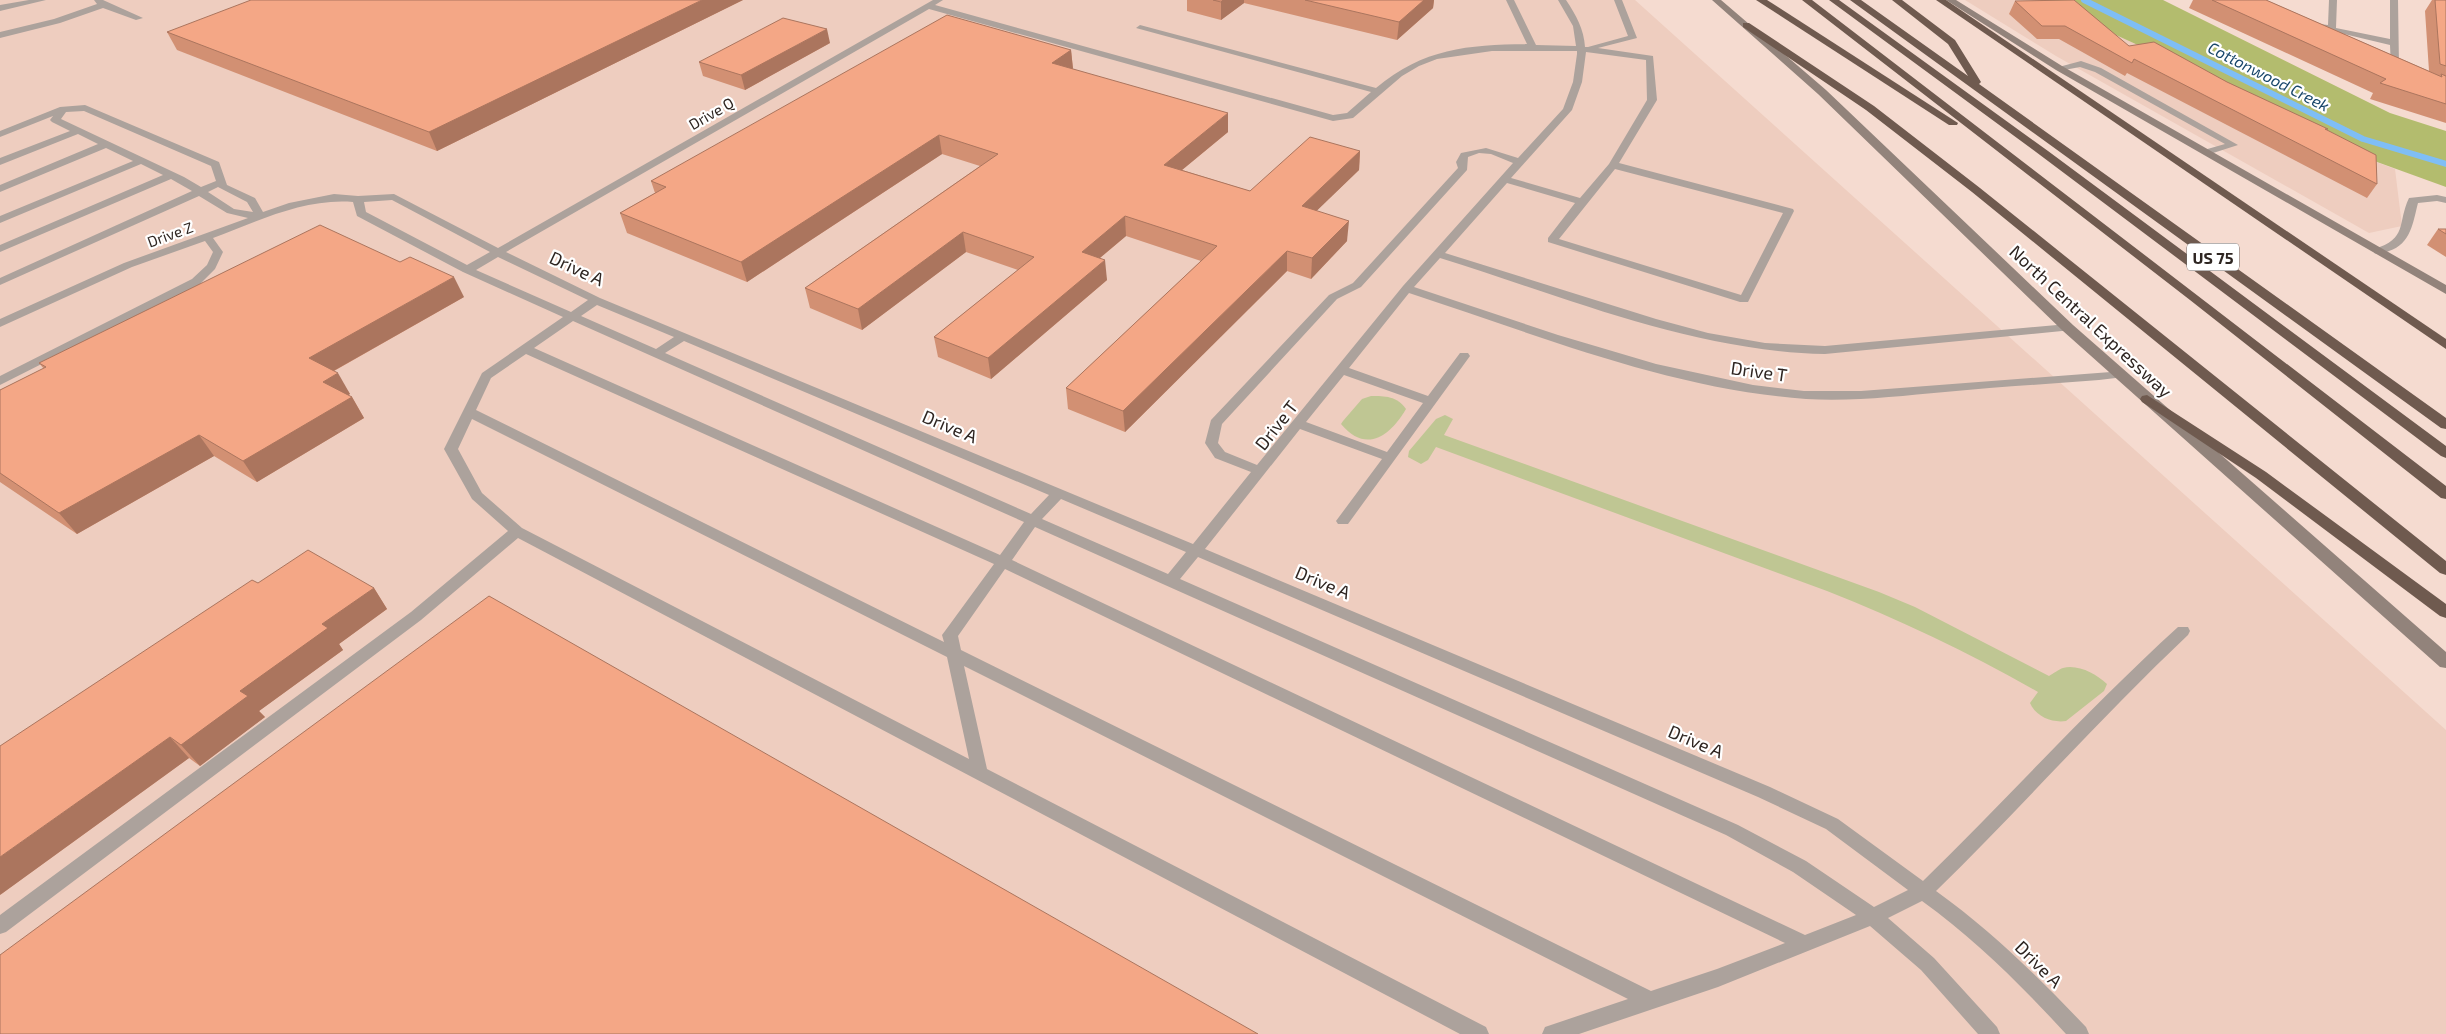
<svg xmlns="http://www.w3.org/2000/svg" width="2446" height="1034" font-family="'Exo 2',sans-serif">
<style>
.built{fill:#eecdbf}
.green{fill:#bfc693}
.forest{fill:#b3bc6e}
.lines{fill:none;stroke-linecap:round;stroke-linejoin:round}
.stream{stroke:#7fbef5;stroke-width:6}
.service{fill:#aca29c;fill-rule:evenodd}
.secondary{fill:#92837b;fill-rule:evenodd}
.motorway{fill:#6f5a4f;fill-rule:evenodd}
.wall{fill:#d29073}
.shaded-wall{fill:#ab755e}
.building{fill:#f4a786;stroke:#ab755e}
.labels{text-anchor:middle;dominant-baseline:central;stroke-width:4.5;stroke-linejoin:round;paint-order:stroke}
.far-street-label{font-size:15px;fill:#2e2521;stroke:#fff}
.far-water-label{font-size:16px;font-style:italic;fill:#18466a;stroke:#fff}
.shield{fill:#fff;stroke:#6d6664;stroke-width:1}
.shield-label{font-size:16px;font-weight:bold;fill:#2e2521}
.street-label{font-size:18px;fill:#2e2521;stroke:#fff}
</style>
<rect width="100%" height="100%" fill="#f5dbd0"/>
<!-- built -->
<g class="built">
<polygon points="0,0 1635,0 2446,730 2446,1034 0,1034"/>
<polygon points="1965,0 2039,0 2140,46 2344,150 2395,169 2402,226 2369,233 2056,56"/>
</g>
<!-- green -->
<g class="green">
<path d="M1371,396c14,0 26,0 35,13 -16,27 -40,45 -65,15l2,-3 19,-22z"/>
<path d="M1445,415l8,4 -9,16 435,157 36,15 134,69c4,-2 10,-7 14,-8 15,-4 33,6 44,16l-3,7 -38,30c-14,2 -30,-4 -36,-18l8,-11c-68,-39 -138,-72 -211,-101l-391,-144 -8,13 -7,4 -13,-7 1,-6 27,-32z"/>
</g>
<!-- forest -->
<polygon class="forest" points="2039,0 2163,0 2390,113 2446,131 2446,187 2344,150 2140,46"/>
<g class="lines">
<!-- stream -->
<polyline class="stream" points="2084,0 2363,139 2446,164"/>
<!-- service -->
<g class="service">
<polygon points="29,0 46,0 0,11 0,5"/>
<polygon points="94,0 103,0 143,18 136,20 103,8 60,23 0,38 0,32 54,19 97,4"/>
<path d="M933,0h10l-8,5 398,110 14,-2 24,-21 -235,-64 4,-3 236,63c48,-40 92,-43 151,-44l-21,-44h8l22,45 40,1 -3,-20 -15,-26h8c10,15 18,29 19,47h3l40,-11 -14,-36h8l15,38 -39,10 55,8 4,44 -38,63 174,46 1,2 -46,91h-8l-192,-60v-4l27,-35 -68,-20 -62,70 211,66 52,14 57,10 60,3 243,-22 4,2 2,2 -2,2 -247,24c-134,-3 -259,-57 -385,-96l-26,29 144,48 98,29 97,21 51,6h57l263,-20 2,3 -2,3 -25,3c-51,4 -103,7 -154,12 -46,4 -93,10 -139,7 -137,-10 -268,-64 -397,-106l-60,75 79,28 32,-43h8l2,3 -122,168h-10l-2,-3 46,-62 -82,-30 -95,120 565,238 68,32 85,62c86,-84 166,-173 255,-254h10l2,4 -2,4c-87,82 -166,172 -252,256 56,40 103,87 150,136l3,7h-23c-45,-49 -90,-94 -144,-133l-34,17 46,40 63,69 3,7h-22l-57,-64 -51,-44 -152,61 -139,47h-37l3,-7 83,-28 -664,-333 23,103 499,258 3,7h-29l-942,-496 -97,82 -415,312 -6,2v-19l411,-303 97,-81 -36,-32 -28,-50 38,-76 81,-56 -100,-45 -106,-56 -4,-14c-48,-4 -95,19 -140,36l10,14 -8,17 -15,15 -200,101v-9l192,-97 15,-14 6,-13 -8,-11 -73,26 -132,60v-8l124,-56 124,-45 -21,-5 -28,-17 -199,89v-7l192,-87 -21,-12 -171,73v-7l163,-70 -22,-11 -141,59v-7l133,-55 -27,-13 -106,44v-7l98,-41 -20,-10 -78,31v-7l70,-27 -18,-9 -2,-2 3,-4 -53,21v-6l60,-24 25,-2 134,57 8,23 28,13 8,14 26,-9 45,-9 24,2 36,-2 104,54zM929,9l404,112 20,-3 49,-42 17,-10 18,-7 55,-8h85v3l-4,28 -10,27 -45,49 -32,-10 -25,5 -5,9 2,6 -105,115 -24,12 -118,125 -6,23 10,15 36,14 -58,72 -593,-246 -94,-46zM1586,52l60,8 1,40 -38,64 -29,34 -69,-20 61,-68 10,-28zM84,111l127,55 5,15 -15,6 -17,-10 -123,-58 5,-7zM1479,153l12,1 22,9 -110,123 -146,179 -32,-13 -7,-9 4,-19 115,-125 24,-12 106,-117 1,-13zM1615,169l168,44 -42,82 -182,-56zM218,187l29,15 6,10 -19,-3 -26,-17zM392,200l98,52 -23,13 -101,-53 -2,-10zM498,257l90,43 -17,12 -95,-42zM597,305l77,32 -18,12 -75,-33zM573,321l451,201 -24,33 -466,-207zM684,341l365,154 -18,19 -366,-161zM526,354l468,210 -49,67 -3,4 2,7 -468,-232 15,-32zM1344,375l79,28 -36,49 -81,-30zM472,419l475,238 22,102 -447,-231 -40,-35 -24,-44zM1061,499l125,53 -18,22 -126,-55zM1035,527l691,308 67,37 63,43 -51,20 -793,-375zM1198,557l560,240 68,32 82,61 -34,17 -68,-46 -68,-36 -558,-246zM1005,569l780,374 -68,26 -66,22 -690,-341 -3,-14z"/>
<polygon points="2329,0 2337,0 2336,28 2390,39 2390,0 2398,0 2399,67 2404,69 2404,73 2398,73 2391,68 2390,45 2319,28 2319,24 2328,25"/>
<polygon points="2081,61 2101,68 2238,145 2210,154 2204,154 2204,150 2225,144 2095,72 2080,67 2059,71 2055,68"/>
<path d="M2437,195l9,2v6l-9,-2 -19,2c-5,19 -7,41 -29,48 -5,2 -9,4 -15,2v-4c34,-10 23,-26 35,-51z"/>
</g>
<!-- secondary -->
<g class="secondary">
<polygon points="1712,0 1721,0 1826,90 2073,325 2446,652 2446,668 2440,667 2063,331 1818,94"/>
<polygon points="1946,0 1956,0 2062,66 2446,285 2446,294 2056,70"/>
</g>
<!-- motorway -->
<g class="motorway">
<polygon points="1756,0 1767,0 1958,123 1957,125 1949,125"/>
<polygon points="1802,0 1812,0 2446,486 2446,499 2441,498 2190,300"/>
<polygon points="1829,0 1839,0 2048,151 2446,446 2446,458 2441,456 2040,155"/>
<polygon points="1850,0 1861,0 1968,76 1948,44 1892,0 1902,0 1955,40 1981,82 1979,84 2446,418 2446,429 2441,428"/>
<polygon points="1936,0 1946,0 2446,339 2446,349"/>
<polygon points="1743,23 1749,23 1874,106 1980,188 2446,561 2446,575 2440,573 1972,192 1866,110 1743,27"/>
<polygon points="2147,395 2266,472 2446,604 2446,618 2440,616 2256,478 2142,402 2140,399 2142,396"/>
</g>
</g>
<!-- wall -->
<g class="wall">
<polygon points="743,0 437,151 177,50 167,32"/>
<polygon points="1187,0 1434,0 1433,8 1397,40 1244,3 1221,20 1187,11"/>
<polygon points="2193,0 2266,0 2429,71 2425,11 2432,0 2446,0 2446,123 2370,99 2373,93 2189,8"/>
<polygon points="2015,1 2129,46 2227,82 2327,130 2377,184 2367,198 2127,73 2125,76 2059,39 2037,39 2009,14"/>
<polygon points="830,43 745,90 703,76 699,62"/>
<polygon points="1071,50 1073,69 1228,132 1182,170 1250,191 1360,151 1359,170 1316,211 1347,241 1311,279 1287,271 1125,432 1068,409 1066,388 1201,261 1126,236 1100,258 1107,280 991,379 938,357 934,337 1018,270 966,252 862,330 810,308 805,288 980,166 942,154 747,282 627,233 620,213 655,193 651,181"/>
<polygon points="2438,229 2446,229 2446,257 2427,245"/>
<polygon points="464,297 334,371 350,394 348,395 352,397 364,418 257,482 214,456 77,534 0,482 0,390 44,369 39,363"/>
<polygon points="258,583 374,588 387,609 339,644 343,650 259,711 265,717 200,766 189,758 0,895"/>
</g>
<!-- shaded-wall -->
<g class="shaded-wall">
<polygon points="702,0 743,0 437,151 429,132"/>
<polygon points="1223,0 1244,0 1244,3 1221,20 1221,2"/>
<polygon points="1424,0 1434,0 1433,8 1397,40 1399,22"/>
<polygon points="827,29 830,43 745,90 741,75"/>
<polygon points="1071,50 1073,69 1052,63"/>
<polygon points="1228,113 1228,132 1165,184 1164,165"/>
<polygon points="939,135 942,154 747,282 741,262"/>
<polygon points="1360,151 1359,170 1301,226 1302,206"/>
<polygon points="1125,216 1126,236 1083,272 1082,252"/>
<polygon points="1349,221 1347,241 1311,279 1312,258"/>
<polygon points="963,232 966,252 862,330 858,309"/>
<polygon points="1287,251 1287,271 1125,432 1123,411"/>
<polygon points="1105,260 1107,280 991,379 988,358"/>
<polygon points="454,277 464,297 321,378 309,358"/>
<polygon points="338,373 350,394 336,403 323,382"/>
<polygon points="352,397 364,418 257,482 243,461"/>
<polygon points="199,435 214,456 77,534 59,513"/>
<polygon points="374,588 387,609 339,644 343,650 259,711 265,717 200,766 181,745 240,691 322,624"/>
<polygon points="170,737 189,758 0,895 0,857"/>
</g>
<!-- building -->
<g class="building">
<polygon points="251,0 702,0 429,132 167,32"/>
<polygon points="1213,0 1223,0 1221,2"/>
<polygon points="1305,0 1424,0 1399,22"/>
<polygon points="2074,0 2129,46 2154,42 2227,82 2328,129 2325,129 2376,155 2377,184 2134,59 2132,63 2065,26 2042,26 2015,1"/>
<polygon points="2212,0 2266,0 2442,77 2441,74 2446,76 2446,104 2380,83 2386,79"/>
<polygon points="2435,0 2446,0 2446,66 2440,64"/>
<polygon points="947,15 1071,50 1052,63 1228,113 1164,165 1250,191 1310,137 1360,151 1302,206 1349,221 1312,258 1287,251 1123,411 1066,388 1217,246 1125,216 1082,252 1105,260 988,358 934,337 1034,257 963,232 858,309 805,288 998,154 939,135 741,262 620,213 666,187 651,181"/>
<polygon points="783,18 827,29 741,75 699,62"/>
<polygon points="320,225 400,262 410,257 454,277 309,358 338,373 323,382 352,397 243,461 199,435 59,513 0,473 0,390 46,367 39,363"/>
<polygon points="2438,229 2446,229 2446,234"/>
<polygon points="308,550 374,588 322,624 328,628 240,691 248,696 181,745 170,737 0,857 0,746 252,580 258,583"/>
<polygon points="489,596 1258,1034 0,1034 0,955"/>
</g>
<g class="labels">
<!-- far-street labels -->
<g class="far-street-label">
<text transform="translate(711 113) rotate(-30)">Drive Q</text>
<text transform="translate(170 234) rotate(-20)">Drive Z</text>
</g>
<!-- far-water labels -->
<g class="far-water-label">
<text transform="translate(2269 76) rotate(27)">Cottonwood Creek</text>
</g>
<!-- shield labels -->
<rect class="shield" x="2187" y="243.5" width="52" height="27" rx="4"/>
<g class="shield-label">
<text x="2213" y="257">US 75</text>
</g>
<!-- street labels -->
<g class="street-label">
<text transform="translate(577 268) rotate(25)">Drive A</text>
<text transform="translate(2091 321) rotate(43)">North Central Expressway</text>
<text transform="translate(1759 371) rotate(8)">Drive T</text>
<text transform="translate(1276 425) rotate(-52)">Drive T</text>
<text transform="translate(950 426) rotate(23)">Drive A</text>
<text transform="translate(1323 582) rotate(23)">Drive A</text>
<text transform="translate(1696 741) rotate(23)">Drive A</text>
<text transform="translate(2039 964) rotate(45)">Drive A</text>
</g>
</g>
</svg>
